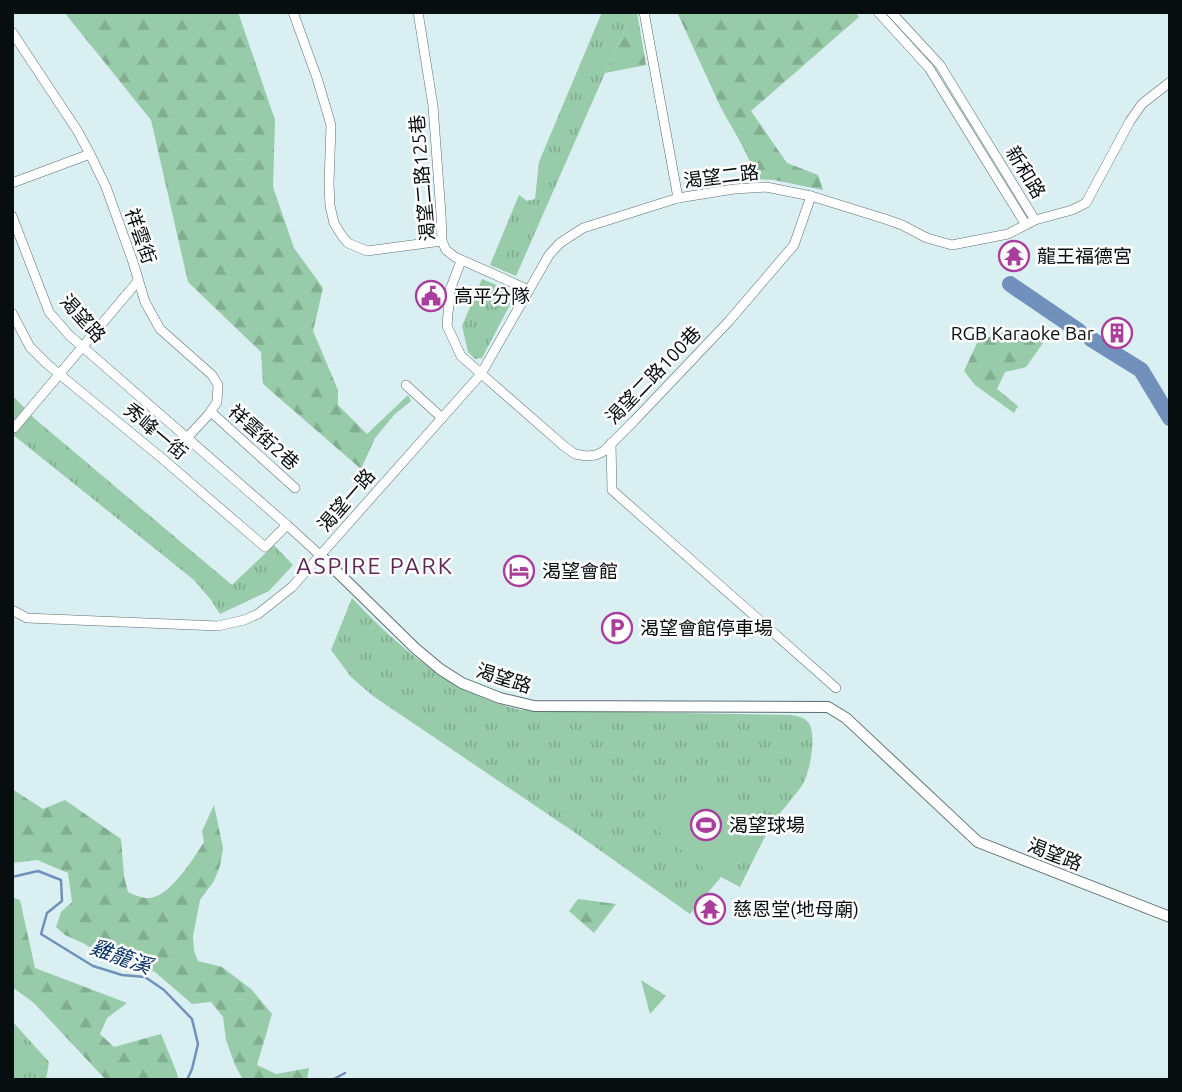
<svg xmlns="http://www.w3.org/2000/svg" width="1182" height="1092" font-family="Ubuntu,'Noto Sans TC',sans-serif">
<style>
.grass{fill:url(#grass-tufts)}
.forest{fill:url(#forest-firs)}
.pitch{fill:#97cba9}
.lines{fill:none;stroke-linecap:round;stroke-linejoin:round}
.stream{stroke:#7190bb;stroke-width:2.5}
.river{stroke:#7190bb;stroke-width:16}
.minor-casing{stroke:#5c6f72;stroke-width:10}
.tertiary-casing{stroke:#5c6f72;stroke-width:12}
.minor{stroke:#fff;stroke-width:9}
.tertiary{stroke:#fff;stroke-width:10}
.labels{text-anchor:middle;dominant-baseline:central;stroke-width:5;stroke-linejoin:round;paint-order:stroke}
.street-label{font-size:19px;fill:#070e0f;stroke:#fff}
.poi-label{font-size:19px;fill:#070e0f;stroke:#fff;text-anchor:start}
.water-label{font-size:21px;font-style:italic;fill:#063166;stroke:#fff}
.quarter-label{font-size:23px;letter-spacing:2px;fill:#5d2856;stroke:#fff}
</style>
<defs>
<pattern id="grass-tufts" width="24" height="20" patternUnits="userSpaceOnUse" patternTransform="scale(1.75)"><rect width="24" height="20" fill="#97cba9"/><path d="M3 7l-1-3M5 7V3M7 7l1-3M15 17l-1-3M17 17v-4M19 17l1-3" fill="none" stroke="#81ad90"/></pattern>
<pattern id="forest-firs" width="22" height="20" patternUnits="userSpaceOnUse" patternTransform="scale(1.75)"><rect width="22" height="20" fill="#97cba9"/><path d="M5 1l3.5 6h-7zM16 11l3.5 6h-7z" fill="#81ad90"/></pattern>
</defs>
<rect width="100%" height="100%" fill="#d9eff2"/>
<!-- grass -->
<g class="grass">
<polygon points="602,12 633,12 605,73 516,276 490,265 519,195 527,201 535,199 539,162"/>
<path d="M482,279c11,5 27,8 31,20l-31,59 -7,1 -7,-7 -6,-26z"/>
<polygon points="12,395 35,419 232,585 274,545 293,565 269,591 220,614 211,600 194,580 12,434"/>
<path d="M352,598c47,50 102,97 169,112l270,5c6,1 16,3 19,10 6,14 0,46 -7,59 -10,15 -24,28 -33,44 -11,19 -20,39 -30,59l-19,-10 -31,37 -116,-82 -201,-136 -22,-19 -20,-27z"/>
<polygon points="12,1021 49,1062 46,1080 12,1080"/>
</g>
<!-- forest -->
<g class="forest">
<polygon points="64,12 238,12 275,120 273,187 294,248 323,288 313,331 338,390 338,405 367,434 408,395 411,401 394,415 375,438 361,469 263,384 261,352 188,282 151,120"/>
<polygon points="633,12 637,12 646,65 605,73"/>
<polygon points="677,12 856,12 859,17 751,111 787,163 818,175 823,190 774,180 758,179 742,145 721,108"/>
<polygon points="1017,328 1036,332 1043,343 1026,367 1005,372 997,389 1018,406 1014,413 975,385 964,371 978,341"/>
<path d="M12,789l31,20 22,-9 56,39 3,37 4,16c5,2 11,5 17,6 23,3 48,-39 59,-56l-2,-11 12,-26 9,43 -3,18 -6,15 -14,19 -7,36 1,15 4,10 24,6 29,22 21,25 -15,51 19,9 33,-6 -2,12h-64l-8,-15 -9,-25 -3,-23 -12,-15 -19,2 -37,-32 -26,-9 -19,-3 -27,-17 -18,-8 -9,-8 5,-15 11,-10 -4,-29 -31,-13 -25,3z"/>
<polygon points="12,897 20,900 35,968 127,1003 107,1018 100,1034 114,1047 161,1034 177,1073 178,1080 106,1080 34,1003 12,987"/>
<polygon points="578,899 616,904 594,933 569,911"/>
<polygon points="641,980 666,996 650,1014"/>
</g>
<!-- pitch -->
<polygon class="pitch" points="704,777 754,819 709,873 658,831"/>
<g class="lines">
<!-- stream -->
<g class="stream">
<polyline points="12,877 38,871 61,880 62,901 47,913 41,934 93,966 122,975 145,977 164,990 192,1019 198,1044 192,1069 187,1080"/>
<polyline points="332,1080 345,1073"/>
</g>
<!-- river -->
<g class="river">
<polyline points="1010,284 1079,331"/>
<polyline points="1091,339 1141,370 1170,418"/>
</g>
<!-- minor casing -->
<g class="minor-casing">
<g id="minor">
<polyline points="293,12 317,78 331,125 329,184 330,206 334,223 342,236 348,243 367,251 442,241"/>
<polyline points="418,12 433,106 441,214 442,241 446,250 455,257 529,290"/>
<polyline points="644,12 678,198"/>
<polyline points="878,12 929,68 1026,225"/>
<polyline points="891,12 940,65 1035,220"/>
<polyline points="12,32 77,130 90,154 106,187 133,262 145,302 160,329 212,375 218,385 217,402 209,414 187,438"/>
<polyline points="12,183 90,154"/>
<polyline points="12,216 49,312 69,335 287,525 321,556"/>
<polyline points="461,261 450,290 447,326 461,356 565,447 575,454 586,456 596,455 604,451 634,421 729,321 794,245 811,196"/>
<polyline points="12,313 30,347 47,364 164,460 265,547 287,525"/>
<polyline points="406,385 442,418"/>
<polyline points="211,412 295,488"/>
<polyline points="14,428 138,281"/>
<polyline points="611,443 612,490 836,688"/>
<polyline points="12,610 27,618 218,626 244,620 258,614 292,587 481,374 549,255 560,243 583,228 678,198 734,189 766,187 811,196 885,219 902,225 927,238 952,245 1008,234 1035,220 1072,210 1086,203 1130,121 1142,104 1170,82"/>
</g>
</g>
<!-- tertiary casing -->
<g class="tertiary-casing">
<polyline id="tertiary" points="321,556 415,648 440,669 462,683 500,698 534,706 828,707 846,718 978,842 1170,917"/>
</g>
<!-- minor -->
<use href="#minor" class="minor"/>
<!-- tertiary -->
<use href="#tertiary" class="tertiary"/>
</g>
<!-- icons -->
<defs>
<g id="temple-ring" transform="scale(1.575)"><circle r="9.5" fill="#fff" stroke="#aa3e9d" stroke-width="1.5"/><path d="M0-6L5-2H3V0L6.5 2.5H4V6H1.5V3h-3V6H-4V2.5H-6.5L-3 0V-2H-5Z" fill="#aa3e9d"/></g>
<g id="civic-ring" transform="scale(1.575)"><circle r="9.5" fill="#fff" stroke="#aa3e9d" stroke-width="1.5"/><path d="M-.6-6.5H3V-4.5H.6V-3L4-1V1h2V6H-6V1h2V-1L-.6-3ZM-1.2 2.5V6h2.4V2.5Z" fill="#aa3e9d"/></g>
<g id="building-ring" transform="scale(1.575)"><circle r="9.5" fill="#fff" stroke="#aa3e9d" stroke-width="1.5"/><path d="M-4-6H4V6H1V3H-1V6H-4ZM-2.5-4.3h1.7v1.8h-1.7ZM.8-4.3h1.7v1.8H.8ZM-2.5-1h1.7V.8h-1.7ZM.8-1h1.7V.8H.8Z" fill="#aa3e9d"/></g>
<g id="hotel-ring" transform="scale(1.575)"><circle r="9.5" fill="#fff" stroke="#aa3e9d" stroke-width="1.5"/><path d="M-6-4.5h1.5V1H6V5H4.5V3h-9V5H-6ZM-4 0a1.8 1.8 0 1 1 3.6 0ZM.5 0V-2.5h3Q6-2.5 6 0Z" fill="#aa3e9d"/></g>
<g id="parking-ring" transform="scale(1.575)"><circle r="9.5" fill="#fff" stroke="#aa3e9d" stroke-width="1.5"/><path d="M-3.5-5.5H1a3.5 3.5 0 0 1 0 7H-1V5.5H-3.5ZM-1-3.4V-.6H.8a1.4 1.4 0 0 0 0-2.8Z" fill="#aa3e9d"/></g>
<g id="stadium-ring" transform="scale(1.575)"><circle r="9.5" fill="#fff" stroke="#aa3e9d" stroke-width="1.5"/><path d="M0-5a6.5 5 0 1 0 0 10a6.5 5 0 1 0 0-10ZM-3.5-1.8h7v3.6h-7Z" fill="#aa3e9d"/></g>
</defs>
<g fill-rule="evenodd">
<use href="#temple-ring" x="1014" y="256"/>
<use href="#civic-ring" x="431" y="296"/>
<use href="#building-ring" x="1117" y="333"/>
<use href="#hotel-ring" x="519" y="571"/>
<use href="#parking-ring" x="617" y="628"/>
<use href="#stadium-ring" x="706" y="825"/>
<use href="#temple-ring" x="710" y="909"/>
</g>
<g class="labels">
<!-- street labels -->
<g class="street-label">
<text transform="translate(1026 172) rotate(59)">新和路</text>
<text transform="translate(721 176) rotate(-7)">渴望二路</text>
<text transform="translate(422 178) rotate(-95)">渴望二路125巷</text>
<text transform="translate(141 236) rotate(71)">祥雲街</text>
<text transform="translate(83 318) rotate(48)">渴望路</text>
<text transform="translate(653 375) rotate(-46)">渴望二路100巷</text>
<text transform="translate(156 431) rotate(40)">秀峰一街</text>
<text transform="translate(264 437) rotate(42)">祥雲街2巷</text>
<text transform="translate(346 500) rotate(-49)">渴望一路</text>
<text transform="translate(504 678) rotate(18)">渴望路</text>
<text transform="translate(1055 854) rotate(21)">渴望路</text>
</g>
<!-- poi labels -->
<g class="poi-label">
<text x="1037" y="256">龍王福德宮</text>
<text x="454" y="296">高平分隊</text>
<text x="1094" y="333" text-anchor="end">RGB Karaoke Bar</text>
<text x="542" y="571">渴望會館</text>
<text x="640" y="628">渴望會館停車場</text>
<text x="729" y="825">渴望球場</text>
<text x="733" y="909">慈恩堂(地母廟)</text>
</g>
<!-- water labels -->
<g class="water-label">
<text transform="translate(121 956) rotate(20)">雞籠溪</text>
</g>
<!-- quarter labels -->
<g class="quarter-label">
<text x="375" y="565">ASPIRE PARK</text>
</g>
</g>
<!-- border -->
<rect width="1182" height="1092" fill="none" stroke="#070e0f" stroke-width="28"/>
</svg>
